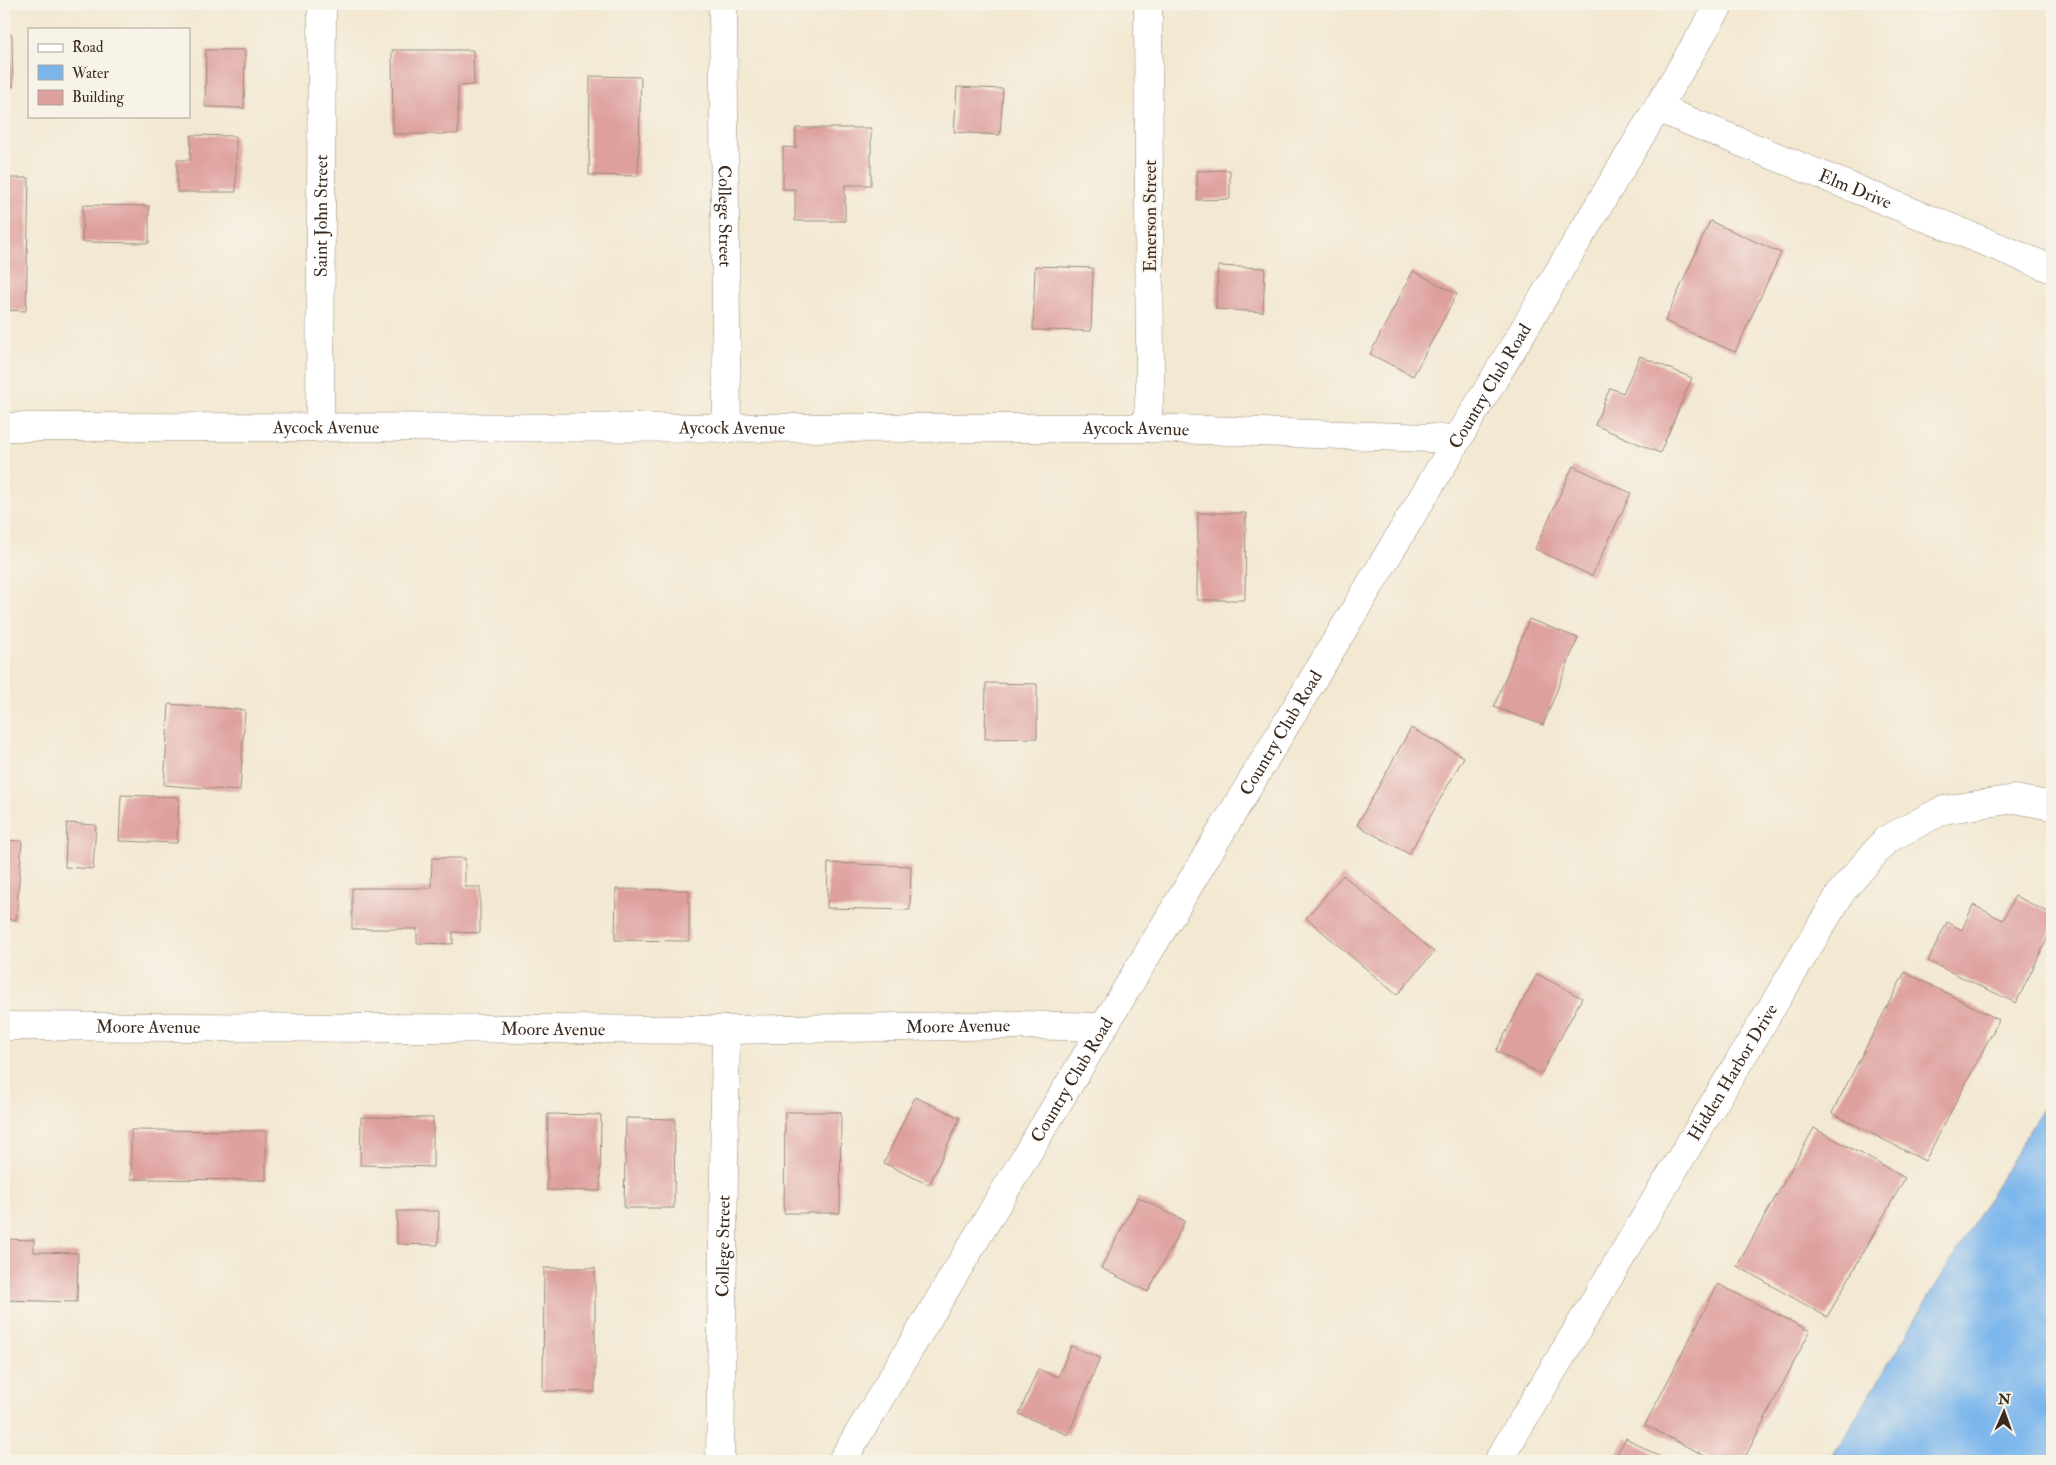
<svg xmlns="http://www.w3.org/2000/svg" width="2056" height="1465" font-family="'IM FELL Double Pica',serif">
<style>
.water{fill:#7ab6ec;stroke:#5a7085}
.building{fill:#dea09f}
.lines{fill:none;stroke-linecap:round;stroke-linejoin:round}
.street-casing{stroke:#978978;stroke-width:29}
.secondary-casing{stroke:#978978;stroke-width:29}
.street{stroke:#fff;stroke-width:28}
.secondary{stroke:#fff;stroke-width:28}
.labels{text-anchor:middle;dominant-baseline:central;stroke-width:4;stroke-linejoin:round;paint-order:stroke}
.street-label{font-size:18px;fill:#3b2a1e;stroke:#f7f3e8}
</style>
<rect width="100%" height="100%" fill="#f7f3e8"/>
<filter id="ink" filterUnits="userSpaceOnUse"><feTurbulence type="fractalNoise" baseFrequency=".02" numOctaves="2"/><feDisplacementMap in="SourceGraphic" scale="10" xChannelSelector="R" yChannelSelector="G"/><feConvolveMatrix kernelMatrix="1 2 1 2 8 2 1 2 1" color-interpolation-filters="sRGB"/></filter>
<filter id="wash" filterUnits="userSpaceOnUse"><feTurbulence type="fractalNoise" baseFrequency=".0096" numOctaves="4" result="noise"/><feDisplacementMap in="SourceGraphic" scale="20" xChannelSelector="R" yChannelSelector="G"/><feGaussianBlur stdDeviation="1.12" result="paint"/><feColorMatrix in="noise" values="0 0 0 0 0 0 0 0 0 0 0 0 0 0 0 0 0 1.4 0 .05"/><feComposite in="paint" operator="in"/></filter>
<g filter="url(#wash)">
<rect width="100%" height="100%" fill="#f3e8d1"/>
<!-- water -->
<polygon class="water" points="2052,1093 2052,1461 1830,1461"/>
<g id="blocks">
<!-- building -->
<g class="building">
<polygon points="4,35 12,35 13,87 4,87"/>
<polygon points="206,50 245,50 244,108 205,107"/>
<polygon points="392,50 473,50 474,85 458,86 458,134 393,134"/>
<polygon points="590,76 641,77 638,176 589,175"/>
<polygon points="957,87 1003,89 1000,135 954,132"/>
<polygon points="796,128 871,128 871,185 845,185 845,221 795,221 795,189 783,189 783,147 796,148"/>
<polygon points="191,135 236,136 236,192 177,192 177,160 190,160"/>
<polygon points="1230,170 1230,199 1197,200 1197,171"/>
<polygon points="4,178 29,178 26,311 4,310"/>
<polygon points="83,205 149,206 149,243 82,242"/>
<polygon points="1710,221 1781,253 1735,352 1665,321"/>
<polygon points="1035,266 1093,268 1091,331 1033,330"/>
<polygon points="1218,266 1265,268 1263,312 1216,309"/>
<polygon points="1413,271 1457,294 1413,376 1370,354"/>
<polygon points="1640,356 1692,378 1660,453 1595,425 1610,388 1623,393"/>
<polygon points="1573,466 1631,493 1592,576 1535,549"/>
<polygon points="1198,513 1246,513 1245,600 1197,600"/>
<polygon points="1529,619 1578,638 1543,725 1494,707"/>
<polygon points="986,683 1037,684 1037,738 985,739"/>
<polygon points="169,704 245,710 240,791 164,785"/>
<polygon points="1411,728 1464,757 1409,854 1357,825"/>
<polygon points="121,795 179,797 177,843 119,841"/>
<polygon points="67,823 96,825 93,869 65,867"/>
<polygon points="4,840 22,841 16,920 4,919"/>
<polygon points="432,858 465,858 465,887 480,887 480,933 453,932 453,944 417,943 417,929 352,929 352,888 431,888"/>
<polygon points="828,863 911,866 910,910 827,908"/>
<polygon points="1343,875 1434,952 1397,995 1306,918"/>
<polygon points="616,889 689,890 689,941 615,940"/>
<polygon points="2015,896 2052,914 2052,929 2016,1003 1928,961 1947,922 1962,930 1973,905 2003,920"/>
<polygon points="1905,972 1999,1020 1925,1161 1832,1113"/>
<polygon points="1537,974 1582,998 1541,1074 1496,1051"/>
<polygon points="915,1097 960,1118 929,1185 884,1163"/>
<polygon points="785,1112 841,1112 840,1213 784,1213"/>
<polygon points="548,1114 601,1115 600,1191 547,1190"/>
<polygon points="361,1117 433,1118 433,1167 360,1165"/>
<polygon points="626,1118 675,1119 674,1208 624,1208"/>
<polygon points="1814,1128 1905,1178 1827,1317 1737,1266"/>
<polygon points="131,1130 266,1131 266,1180 131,1179"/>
<polygon points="1138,1197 1185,1221 1148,1292 1101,1268"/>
<polygon points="397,1211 439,1211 438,1245 397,1244"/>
<polygon points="4,1239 34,1240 34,1252 78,1253 77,1302 4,1300"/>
<polygon points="544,1268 595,1268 595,1392 543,1391"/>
<polygon points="1718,1284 1810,1331 1743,1461 1715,1461 1645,1425"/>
<polygon points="1071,1346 1100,1358 1068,1435 1019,1414 1038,1369 1058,1377"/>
<polygon points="1626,1438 1668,1461 1613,1461"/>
</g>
</g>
</g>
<g filter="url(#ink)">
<use href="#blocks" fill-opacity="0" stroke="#978978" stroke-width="1"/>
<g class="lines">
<!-- street casing -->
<g class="street-casing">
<g id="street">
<path id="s1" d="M723,4l4,425"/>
<path id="s2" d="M1657,108l395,161"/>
<path id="s3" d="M4,427l1143,1 311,11"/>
<path id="s4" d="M320,428l2,-424"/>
<polyline points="1147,428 1150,386 1148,4"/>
<path id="s5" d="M4,1026l722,4 293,-5 84,2"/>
<path id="s6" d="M720,1461l6,-431"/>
<path id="s7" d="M1498,1461l344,-570 44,-51 57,-30 72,-11 37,7"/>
</g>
</g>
<!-- secondary casing -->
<g class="secondary-casing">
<g id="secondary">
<path id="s8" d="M842,1461l878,-1457"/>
</g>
</g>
<!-- street -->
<use href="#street" class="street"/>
<!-- secondary -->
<use href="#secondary" class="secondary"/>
</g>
</g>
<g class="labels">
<!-- street labels -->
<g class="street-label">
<text stroke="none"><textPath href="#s2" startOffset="214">Elm Drive</textPath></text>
<text stroke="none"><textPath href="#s4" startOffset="212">Saint John Street</textPath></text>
<text stroke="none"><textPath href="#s1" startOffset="212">College Street</textPath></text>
<text transform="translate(1150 216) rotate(-90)">Emerson Street</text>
<text stroke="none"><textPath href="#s8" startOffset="1255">Country Club Road</textPath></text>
<text stroke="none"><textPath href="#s3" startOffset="322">Aycock Avenue</textPath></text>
<text stroke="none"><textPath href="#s3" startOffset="728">Aycock Avenue</textPath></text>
<text stroke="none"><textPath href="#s3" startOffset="1132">Aycock Avenue</textPath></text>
<text stroke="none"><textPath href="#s8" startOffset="850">Country Club Road</textPath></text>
<text stroke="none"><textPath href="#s5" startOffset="954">Moore Avenue</textPath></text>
<text stroke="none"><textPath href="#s5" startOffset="144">Moore Avenue</textPath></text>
<text stroke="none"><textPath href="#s5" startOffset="549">Moore Avenue</textPath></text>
<text stroke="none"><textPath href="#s7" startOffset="454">Hidden Harbor Drive</textPath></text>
<text stroke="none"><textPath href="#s8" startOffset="445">Country Club Road</textPath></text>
<text stroke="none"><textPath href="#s6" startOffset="215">College Street</textPath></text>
</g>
</g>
<!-- margin -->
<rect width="2056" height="1465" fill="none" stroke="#f7f3e8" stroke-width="20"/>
<!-- legend -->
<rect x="28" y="28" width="162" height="90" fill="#f7f3e8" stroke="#aca397"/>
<rect x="38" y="44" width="25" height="8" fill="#ffffff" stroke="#aca397"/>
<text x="72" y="52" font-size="15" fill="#3b2a1e">Road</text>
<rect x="38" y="65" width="25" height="15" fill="#7ab6ec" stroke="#aca397"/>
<text x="72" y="78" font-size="15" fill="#3b2a1e">Water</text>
<rect x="38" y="90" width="25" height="15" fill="#dea09f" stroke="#aca397"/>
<text x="72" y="102" font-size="15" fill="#3b2a1e">Building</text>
<!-- north arrow -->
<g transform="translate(2004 1412) rotate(2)" stroke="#f7f3e8" stroke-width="4" paint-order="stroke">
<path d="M0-4L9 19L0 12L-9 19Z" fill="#3b2a1e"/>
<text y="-8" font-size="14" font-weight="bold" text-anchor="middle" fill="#3b2a1e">N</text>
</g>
</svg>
